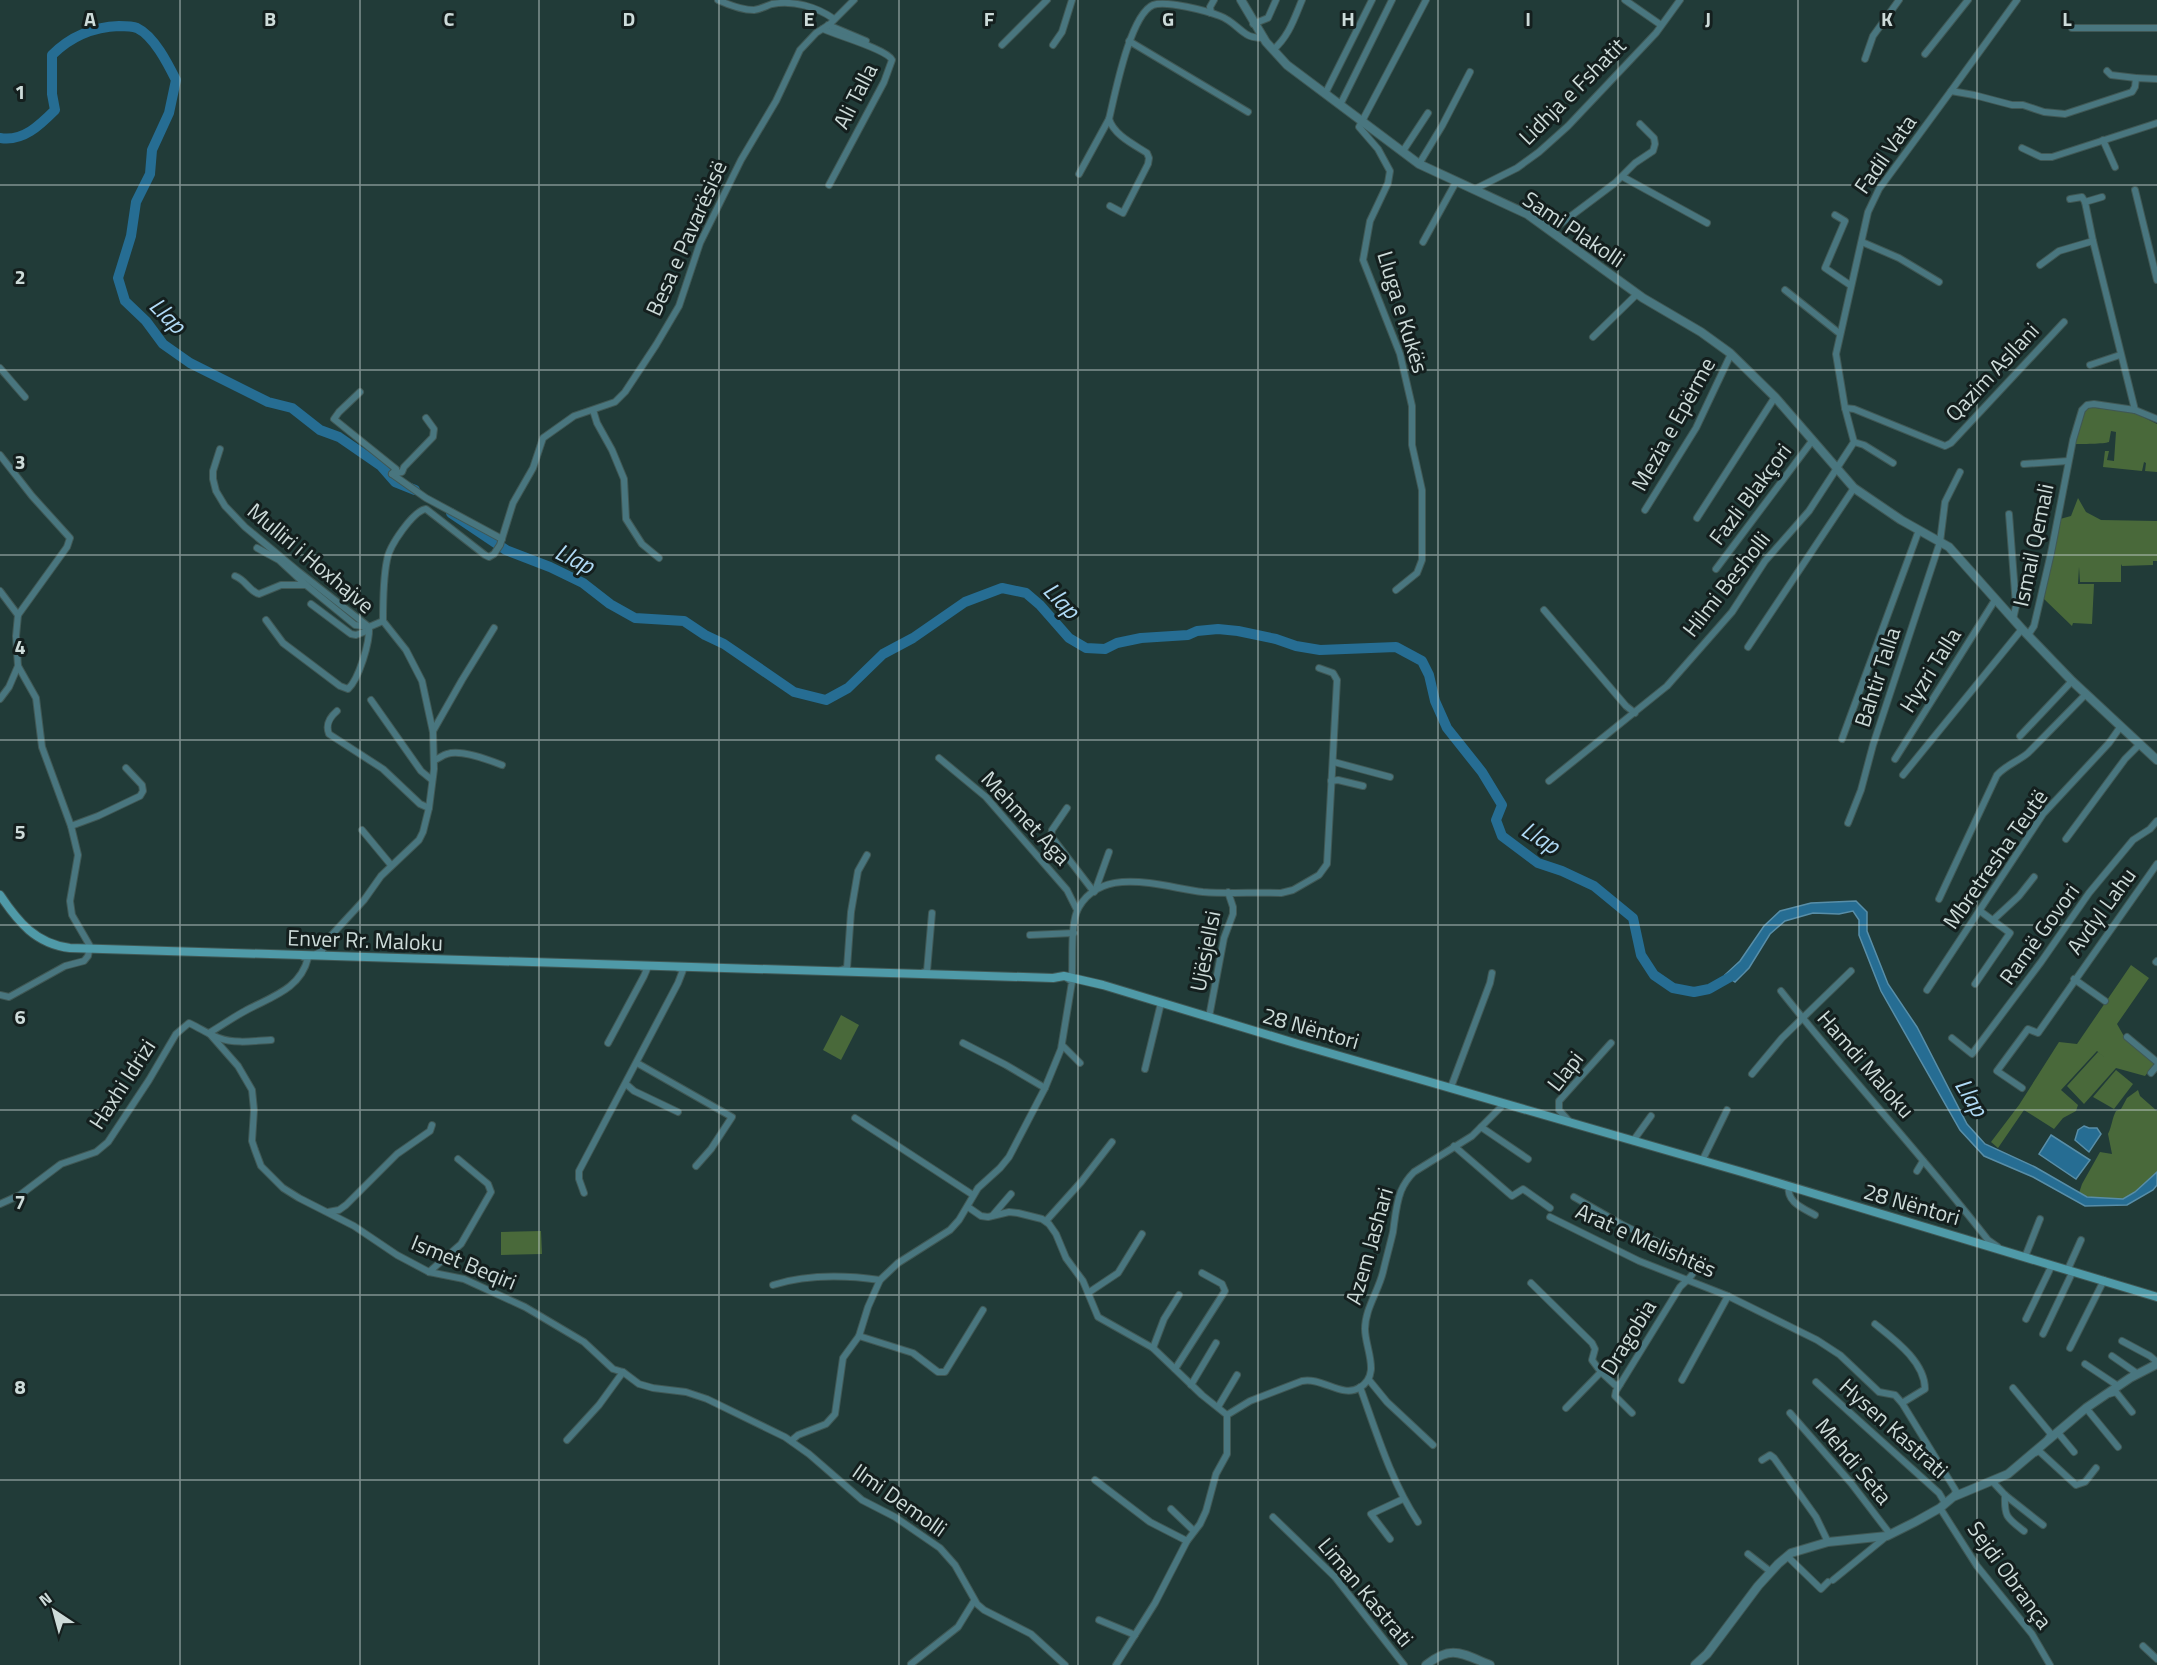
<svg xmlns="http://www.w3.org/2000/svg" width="2157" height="1665" font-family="'Titillium Web',sans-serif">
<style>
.green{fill:#49693a}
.water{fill:#266d93;stroke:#588ea8;stroke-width:1.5}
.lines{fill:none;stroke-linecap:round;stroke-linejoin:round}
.river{stroke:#266d93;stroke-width:10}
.minor-casing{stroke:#405855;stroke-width:8}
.tertiary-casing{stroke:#405855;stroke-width:10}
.secondary-casing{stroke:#405855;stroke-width:10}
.minor{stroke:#49767f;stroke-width:6}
.tertiary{stroke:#49767f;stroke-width:8}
.secondary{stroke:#4f9aa8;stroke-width:8}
.grid{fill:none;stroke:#cddbd9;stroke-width:1.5;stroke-opacity:0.55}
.labels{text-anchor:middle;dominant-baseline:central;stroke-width:6;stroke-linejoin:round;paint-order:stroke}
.street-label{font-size:22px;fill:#cddbd9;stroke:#141f1e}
.water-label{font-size:24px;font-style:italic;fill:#b0daf5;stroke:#141f1e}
.grid-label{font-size:20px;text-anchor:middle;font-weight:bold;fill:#cddbd9;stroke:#141f1e;stroke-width:6;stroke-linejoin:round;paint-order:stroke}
</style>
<rect width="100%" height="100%" fill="#213b38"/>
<!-- green -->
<g class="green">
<path d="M2089,407l46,6 22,11v48l-12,-1 1,-8 -2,-1 -2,9 -39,-4 2,-16h4l-2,9 7,1 2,-29 -5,-1 -2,11c-5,2 -28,2 -35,2l9,-33z"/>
<polygon points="2078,498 2086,512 2101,520 2157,521 2157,561 2153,561 2153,565 2122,566 2121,564 2121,582 2080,582 2079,567 2078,584 2094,584 2092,624 2073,623 2072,626 2044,599 2060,519 2071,516"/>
<polygon points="2131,965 2149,978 2117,1024 2125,1038 2155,1063 2145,1076 2116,1068 2084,1104 2067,1086 2098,1052 2106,1059 2097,1051 2061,1090 2078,1105 2076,1111 2063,1118 2054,1129 2024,1110 1998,1148 1991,1142 2019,1105 2059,1042 2077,1044"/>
<polygon points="841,1015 859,1025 841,1060 823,1050"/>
<polygon points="2116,1070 2133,1084 2114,1109 2093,1097"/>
<path d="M2138,1090l2,6 17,15v68l-31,22h-39l-9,-5 4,-12 18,-32 12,2 -4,-20c4,-8 4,-16 8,-23l5,-2 6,-11z"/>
<polygon points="541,1231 542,1254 501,1255 501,1232"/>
</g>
<!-- water -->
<g class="water">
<polygon points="1856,901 1867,912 1867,931 1888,984 1917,1027 1967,1124 1985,1144 2035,1167 2087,1197 2123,1199 2135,1192 2157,1172 2157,1185 2153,1190 2127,1205 2085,1206 2033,1177 1984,1156 1960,1130 1881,991 1859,935 1859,920 1853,911 1839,914 1813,913 1785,921 1770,934 1749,968 1735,982 1725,975 1740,961 1764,926 1780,911 1811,903"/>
<polygon points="2084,1126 2089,1128 2097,1128 2101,1134 2089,1152 2075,1140 2078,1130"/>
<polygon points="2051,1135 2090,1160 2076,1179 2039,1154"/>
</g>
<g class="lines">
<!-- river -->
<g class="river">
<path d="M0,138c23,4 40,-13 55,-28l-3,-16v-39c19,-19 40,-28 67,-29 5,0 13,0 18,2 17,8 31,36 39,52l-7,33 -17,37 -2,24 -14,28 -5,34 -13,42 7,23 21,20 17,23 27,19 78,39 24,6 28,22 19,7 42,29 14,16 20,8"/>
<polyline points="451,513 506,550 550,567 583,583 610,604 635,618 684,621 705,635 724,644 794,692 826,700 848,688 883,654 913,638 965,602 1002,588 1026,593 1040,605 1069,638 1086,648 1105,649 1117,643 1141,638 1188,635 1197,631 1218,629 1238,631 1276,639 1296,646 1320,650 1396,647 1422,661 1429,675 1435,701 1447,728 1482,772 1502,805 1496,820 1502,836 1538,863 1562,871 1594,886 1633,918 1641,955 1654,975 1673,988 1694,992 1709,989 1732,976 1740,969"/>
</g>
<!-- minor casing -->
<g class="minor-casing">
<g id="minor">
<path d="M718,0c11,5 24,10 36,10 7,-1 12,-4 18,-6 22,-4 45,3 62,15"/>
<polyline points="1625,0 1661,25"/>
<polyline points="2017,0 1951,91 1974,95 2012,105 2023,105 2044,112 2065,114 2132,92 2135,87 2136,78 2157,79"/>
<polyline points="1211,13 1210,7 1214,0"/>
<polyline points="1253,24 1268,18 1276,0"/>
<polyline points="828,25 866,41"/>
<polyline points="2072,28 2157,28"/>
<path d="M823,29c15,7 64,20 69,31l-8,22 -55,103"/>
<polyline points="1129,41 1248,112"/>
<polyline points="1002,45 1047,0"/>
<polyline points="1053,45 1062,32 1072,0"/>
<path d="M1273,50c16,-14 21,-31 29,-50"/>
<polyline points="1925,54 1968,0"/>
<polyline points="1865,59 1873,36 1899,0"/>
<polyline points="2107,71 2111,75 2136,78"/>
<polyline points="1325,94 1372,0"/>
<polyline points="1340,105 1392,0"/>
<polyline points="2103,140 2115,167"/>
<polyline points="2022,148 2041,157 2052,157 2157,123"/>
<polyline points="1403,151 1428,113"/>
<polyline points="1419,164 1442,126 1470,72"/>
<polyline points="1079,174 1109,119"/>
<polyline points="1623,177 1707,223"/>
<polyline points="1475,189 1517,168 1539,152 1568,126 1656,33 1680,0"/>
<polyline points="2135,190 2157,280"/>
<polyline points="2070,199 2082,197 2085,202 2093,241 2135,410"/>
<polyline points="2085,202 2102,197"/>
<path d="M1110,206l13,7 25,-49 1,-6 -2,-5c-14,-9 -33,-18 -38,-34 6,-25 21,-104 44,-114 13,-5 54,6 67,11 11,4 17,12 26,18 4,3 12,4 18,4"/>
<polyline points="1835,215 1845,221 1825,268 1850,285"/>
<polyline points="1551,231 1615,183 1635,163 1653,151 1655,144 1654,138 1640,124"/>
<polyline points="1423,242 1456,182"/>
<polyline points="1862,242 1899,258 1939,282"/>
<polyline points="2040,265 2059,251 2093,241"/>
<polyline points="1785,290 1839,333"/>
<polyline points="1593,337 1637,294"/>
<polyline points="2090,365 2120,355"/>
<polyline points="0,368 25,397"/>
<polyline points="360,392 339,412 334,419 396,469 392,474"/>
<polyline points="1845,408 1854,409 1945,446 1951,443 2064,322"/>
<polyline points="593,410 597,423 612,450 624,479 626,519 642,544 659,558"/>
<polyline points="1854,442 1864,445 1893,463"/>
<polyline points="220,449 213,471 213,479 216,491 225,506 245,527 299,572 369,627"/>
<polyline points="0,455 32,496 70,538 67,547 18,615 16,636 18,666 36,698 42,747 71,826 78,855 70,901 72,915 90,946 88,956 84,961 65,966 9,997 0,995"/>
<polyline points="2024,464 2068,461"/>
<polyline points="392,474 426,498 502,539"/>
<polyline points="392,474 402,472 404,467 433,437 434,429 426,418"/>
<polyline points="1645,510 1696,428 1731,354"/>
<polyline points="2009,514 2016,606 2013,619"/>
<polyline points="1697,518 1775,397"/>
<polyline points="257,548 279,560 306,585"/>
<polyline points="1716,569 1812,441"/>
<path d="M235,576c11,4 14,15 24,18l22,-9h25l49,40 14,2 14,-6"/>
<polyline points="1396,590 1417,573 1422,560 1422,490 1412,445 1412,406 1400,354 1363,260 1370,221 1388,183 1390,171 1378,149 1359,127 1426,0"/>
<polyline points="0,591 18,615"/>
<polyline points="311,604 351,634 356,635 369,630"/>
<polyline points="1544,610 1626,706 1635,713"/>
<path d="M266,620l17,23 57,43 8,3c11,-10 22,-47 21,-62"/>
<polyline points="2028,635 2034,626 2051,553 2073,440 2082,410 2087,405 2094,404 2135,410 2157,419"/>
<polyline points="1748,647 1854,488"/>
<polyline points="0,699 9,687 18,666"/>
<polyline points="371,700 421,771 432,780"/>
<path d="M337,711c-7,6 -12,13 -8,23l54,35 37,35 9,4"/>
<polyline points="433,731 462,680 494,628"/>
<polyline points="2020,736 2072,681"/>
<polyline points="1842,739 1919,530"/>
<polyline points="939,758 986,797 1067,890 1077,910"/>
<polyline points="1895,759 1995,600"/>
<path d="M434,760c5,-1 8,-5 13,-6 14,-5 42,6 55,11"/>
<polyline points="1334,762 1390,777"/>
<polyline points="1903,775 2022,629"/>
<polyline points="1331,781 1338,780 1363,786"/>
<polyline points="1549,781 1667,686 1732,612 1765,561 1809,511 1854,442 1845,408 1836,354 1868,212 1879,189 1951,91"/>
<polyline points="1067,808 1052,830 1051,836 1094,892"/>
<polyline points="1848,823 1861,790 1873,745 1940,542 1945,502 1960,472"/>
<polyline points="71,826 98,816 140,796 143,791 142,785 126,768"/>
<polyline points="362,830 391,865"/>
<polyline points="2066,839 2125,759 2140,744"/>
<polyline points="1095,891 1109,852"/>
<path d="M1939,899l58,-124c9,-10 20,-13 31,-22l58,-59"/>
<polyline points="1993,920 2019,896 2034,877"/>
<polyline points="1030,935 1074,933"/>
<path d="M316,954l6,-3 5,-11 37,-40 17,-24 38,-36 4,-8 6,-24 5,-39 -1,-37 -11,-51 -16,-31 -23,-29c0,-20 0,-42 4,-61 2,-14 26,-49 39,-51l59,46 4,2 5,-3 6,-9 13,-42 20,-35 10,-30 31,-22 41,-14 10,-10 31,-47 23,-39 21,-63 41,-83 35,-59 24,-51 16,-17 14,-9 24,-24"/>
<polyline points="2156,962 2157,961"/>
<polyline points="841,970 847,968 851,912 858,871 867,855"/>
<polyline points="921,973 927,971 932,913"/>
<path d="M1068,976l4,-1c1,-18 -2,-53 7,-68 25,-43 86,-19 124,-15 25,2 52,0 78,1l12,-3 26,-15 8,-11 10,-184 -4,-7 -14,-5"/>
<polyline points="2074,979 2105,1001"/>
<polyline points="1975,984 2010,933 1980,911"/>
<polyline points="1927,990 2043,814 2109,743 2121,726"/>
<path d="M1781,991c67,85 141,164 207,249l10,7"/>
<polyline points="1209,1017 1224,938 1233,914 1233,907 1228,892"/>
<polyline points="209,1033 238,1066 252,1090 254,1110 252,1141 255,1150 261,1166 283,1188 299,1198 354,1226 397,1255 429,1272 464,1279 525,1307 584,1342 613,1369 623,1372 639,1384 653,1388 686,1392 707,1399 785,1437 809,1454 862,1500 895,1517 940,1548 955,1565 977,1604 984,1610 1031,1634 1065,1665"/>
<path d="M209,1033c12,-7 23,-15 36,-22 25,-14 55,-21 63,-53l-5,-1"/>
<polyline points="2127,1037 2157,1062"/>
<polyline points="1952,1038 1972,1054 2041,962 2089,893 2133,840 2150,829 2157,821"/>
<polyline points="608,1043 644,976 647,969 642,967"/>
<polyline points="963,1043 1006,1065 1045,1088"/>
<polyline points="1062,1045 1080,1063"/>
<polyline points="637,1063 732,1117 711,1149 696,1166"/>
<polyline points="1145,1069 1161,1003"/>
<polyline points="2151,1073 2157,1066"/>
<polyline points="1752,1074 1782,1038 1851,971"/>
<polyline points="626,1084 634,1091 678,1112"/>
<polyline points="1451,1087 1490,983 1492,973"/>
<polyline points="2022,1088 1997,1071 2028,1029 2038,1033 2157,864"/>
<polyline points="855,1118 973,1195"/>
<polyline points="1569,1121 1559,1110 1559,1101 1611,1043"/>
<polyline points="1481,1127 1501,1107 1503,1103"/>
<polyline points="1633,1141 1651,1116"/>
<polyline points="1454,1146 1512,1196 1523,1189 1550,1208"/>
<polyline points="1702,1161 1727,1110"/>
<polyline points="1917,1171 1923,1161"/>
<path d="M1789,1186c-3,16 14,22 26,29"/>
<polyline points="584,1193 579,1179 579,1171 678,983 683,970 676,967"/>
<path d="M1574,1197l47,27 76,37c-1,13 -9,18 -17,26l-64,104 -1,5 17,17"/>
<path d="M0,1204l20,-9 41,-31 35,-12 12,-10 41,-62 27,-46 13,-11 4,2c8,4 17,10 26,13 15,6 36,3 52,2"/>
<polyline points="968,1207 981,1216 988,1217 1009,1212 1018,1213 1042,1219 1049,1224 1056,1234 1066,1258 1083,1281 1098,1317 1153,1348 1202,1395 1227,1415"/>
<polyline points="328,1212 339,1210 346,1205 397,1154 430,1131 432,1125"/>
<polyline points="993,1215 1011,1194"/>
<polyline points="1550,1217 1639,1261 1728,1296 1817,1340 1840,1355 1879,1392 1895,1395 1902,1403 1956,1491 1953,1497"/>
<polyline points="1046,1221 1081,1182 1112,1142"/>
<polyline points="2025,1257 2040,1219"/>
<polyline points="2068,1269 2081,1240"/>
<polyline points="429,1272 461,1244 491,1192 488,1184 458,1159"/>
<polyline points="1531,1283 1592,1343 1595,1349 1592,1360 1601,1372 1615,1385 1620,1384"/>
<path d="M773,1285c35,-11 71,-10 107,-5"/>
<polyline points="1088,1293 1118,1273 1142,1234"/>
<polyline points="2026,1319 2052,1265"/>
<path d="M1875,1324c20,16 50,38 50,65l-23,14"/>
<polyline points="2043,1334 2073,1271"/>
<polyline points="859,1336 913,1353 938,1372 945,1372 983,1310"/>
<polyline points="2122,1341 2150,1356 2156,1361 2155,1365"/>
<polyline points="1153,1348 1164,1319 1179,1295"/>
<polyline points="2070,1348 2104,1280"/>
<polyline points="2112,1356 2135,1372 2132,1376"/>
<polyline points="2085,1364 2118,1386"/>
<polyline points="1175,1369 1225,1291 1222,1284 1202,1273"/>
<polyline points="1369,1380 1387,1402 1433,1445"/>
<polyline points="1682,1380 1728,1296"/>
<polyline points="1816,1382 1939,1493 1945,1503"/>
<polyline points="1191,1385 1216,1343"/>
<path d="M1360,1387c17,47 31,94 58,135"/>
<polyline points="2013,1388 2051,1434 2047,1440"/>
<polyline points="2109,1394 2116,1392 2132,1412"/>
<polyline points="1218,1407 1237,1375"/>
<polyline points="1566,1408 1601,1372"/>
<polyline points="2086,1408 2118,1447"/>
<polyline points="1790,1413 1851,1483 1890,1534"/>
<path d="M1227,1415l23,-14 52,-20c20,-4 40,17 57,7 23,-13 6,-39 6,-59 0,-20 13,-37 18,-57 3,-13 7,-27 10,-40 2,-14 3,-28 8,-41 3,-7 7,-13 13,-19l58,-36 9,-9 47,32"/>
<polyline points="2060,1430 2059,1434 2074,1452"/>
<polyline points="567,1440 599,1405 623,1372"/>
<polyline points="791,1441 798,1435 826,1424 835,1414 843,1358 859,1336 868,1307 880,1280 898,1263 950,1230 959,1220 978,1188 1000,1168 1009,1157 1045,1088 1061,1049 1072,982 1067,978"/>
<polyline points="2035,1453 2039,1451 2076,1485 2085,1482 2096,1468"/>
<polyline points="1762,1460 1770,1455 1774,1458 1816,1517 1828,1542"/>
<polyline points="1095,1480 1150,1522 1187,1541"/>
<polyline points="1992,1481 2005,1495 2043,1525"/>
<path d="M2005,1495c-1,22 2,23 19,36"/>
<polyline points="1940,1508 1977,1566 2032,1634 2050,1665"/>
<polyline points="1171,1509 1194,1531"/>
<polyline points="1273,1517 1335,1577 1404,1665"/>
<polyline points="1390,1539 1371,1514 1403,1499"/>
<polyline points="1748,1554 1771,1572"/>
<polyline points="1787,1556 1821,1589 1828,1582"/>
<polyline points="1833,1580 1887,1536"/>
<polyline points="1099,1620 1135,1635"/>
<polyline points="2143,1646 2157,1659"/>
<polyline points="911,1664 958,1627 974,1601"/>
<polyline points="1116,1665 1155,1603 1187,1541 1200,1524 1206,1511 1216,1474 1227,1454 1227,1415"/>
</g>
</g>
<!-- tertiary casing -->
<g class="tertiary-casing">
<g id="tertiary">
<polyline points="1241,0 1266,42 1287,65 1419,164 1527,214 1643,298 1701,332 1730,353 1775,397 1854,488 1901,520 1949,547 2022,629 2072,681 2157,760"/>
<path d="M1426,1665c26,-21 36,-11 64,0"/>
<polyline points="1695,1665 1707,1654 1758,1586 1778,1564 1791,1553 1828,1542 1887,1536 1915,1522 1940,1508 1953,1497 2008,1474 2086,1408 2130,1378 2157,1364"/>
</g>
</g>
<!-- secondary casing -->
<g class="secondary-casing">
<path id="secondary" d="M0,895c18,27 36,49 70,53l983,30 11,-2 39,9 195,59 444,128 415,125"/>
</g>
<!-- minor -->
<use href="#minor" class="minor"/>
<!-- tertiary -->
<use href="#tertiary" class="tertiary"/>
<!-- secondary -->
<use href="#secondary" class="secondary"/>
</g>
<!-- grid -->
<path class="grid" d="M180,0v1665M360,0v1665M539,0v1665M719,0v1665M899,0v1665M1078,0v1665M1258,0v1665M1438,0v1665M1618,0v1665M1798,0v1665M1977,0v1665M0,185h2157M0,370h2157M0,555h2157M0,740h2157M0,925h2157M0,1110h2157M0,1295h2157M0,1480h2157"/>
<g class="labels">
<!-- street labels -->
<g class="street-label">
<text transform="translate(1572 91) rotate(-45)">Lidhja e Fshatit</text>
<text transform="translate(855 96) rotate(-63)">Ali Talla</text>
<text transform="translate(1885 154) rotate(-55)">Fadil Vata</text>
<text transform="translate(1574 229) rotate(34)">Sami Plakolli</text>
<text transform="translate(686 238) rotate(-66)">Besa e Pavarësisë</text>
<text transform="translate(1403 312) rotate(73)">Lluga e Kukës</text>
<text transform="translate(1992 372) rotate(-47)">Qazim Asllani</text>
<text transform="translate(1673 424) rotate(-61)">Mezia e Epërme</text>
<text transform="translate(1750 494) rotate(-53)">Fazli Blakçori</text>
<text transform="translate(2033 545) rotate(-78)">Ismail Qemali</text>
<text transform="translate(311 558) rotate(40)">Mulliri i Hoxhajve</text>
<text transform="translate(1726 584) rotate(-52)">Hilmi Besholli</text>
<text transform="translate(1930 670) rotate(-58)">Hyzri Talla</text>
<text transform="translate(1877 677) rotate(-72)">Bahtir Talla</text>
<text transform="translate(1026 818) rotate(47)">Mehmet Aga</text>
<text transform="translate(1995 859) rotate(-55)">Mbretresha Teutë</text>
<text transform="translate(2101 911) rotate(-54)">Avdyl Lahu</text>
<text transform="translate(2039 934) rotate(-54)">Ramë Govori</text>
<text transform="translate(365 940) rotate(2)">Enver Rr. Maloku</text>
<text transform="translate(1205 951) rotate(-79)">Ujësjellsi</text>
<text transform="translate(1311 1028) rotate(16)">28 Nëntori</text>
<text transform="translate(1866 1064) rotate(49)">Hamdi Maloku</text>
<text transform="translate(1565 1071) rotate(-52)">Llapi</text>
<text transform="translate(122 1084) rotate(-57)">Haxhi Idrizi</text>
<text transform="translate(1912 1204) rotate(16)">28 Nëntori</text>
<text transform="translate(1646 1240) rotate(24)">Arat e Melishtës</text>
<text transform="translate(1369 1246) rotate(-74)">Azem Jashari</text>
<text transform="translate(464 1262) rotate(22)">Ismet Beqiri</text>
<text transform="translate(1628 1337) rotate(-58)">Dragobia</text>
<text transform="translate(1894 1428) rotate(42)">Hysen Kastrati</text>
<text transform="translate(1854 1461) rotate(50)">Mehdi Seta</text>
<text transform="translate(900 1500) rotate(35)">Ilmi Demolli</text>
<text transform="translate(2010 1575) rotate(54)">Sejdi Obrança</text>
<text transform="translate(1366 1592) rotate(50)">Liman Kastrati</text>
</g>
<!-- water labels -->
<g class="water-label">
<text transform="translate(168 315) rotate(45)">Llap</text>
<text transform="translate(575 558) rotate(26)">Llap</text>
<text transform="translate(1062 600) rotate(46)">Llap</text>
<text transform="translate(1541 837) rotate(32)">Llap</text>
<text transform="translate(1972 1097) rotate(59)">Llap</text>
</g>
</g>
<g class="grid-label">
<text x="90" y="26">A</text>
<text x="270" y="26">B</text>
<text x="449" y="26">C</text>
<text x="629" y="26">D</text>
<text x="809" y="26">E</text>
<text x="989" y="26">F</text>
<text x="1168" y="26">G</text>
<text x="1348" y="26">H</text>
<text x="1528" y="26">I</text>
<text x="1708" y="26">J</text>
<text x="1887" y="26">K</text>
<text x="2067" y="26">L</text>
<text x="20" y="99">1</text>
<text x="20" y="284">2</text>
<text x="20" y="469">3</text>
<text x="20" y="654">4</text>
<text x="20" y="839">5</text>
<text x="20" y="1024">6</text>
<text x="20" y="1209">7</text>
<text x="20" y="1394">8</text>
</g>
<!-- north arrow -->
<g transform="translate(54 1611) rotate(324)" stroke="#141f1e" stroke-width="4.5" paint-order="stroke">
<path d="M0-4.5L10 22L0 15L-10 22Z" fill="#cddbd9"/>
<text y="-9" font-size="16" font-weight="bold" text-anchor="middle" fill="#cddbd9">N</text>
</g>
</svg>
